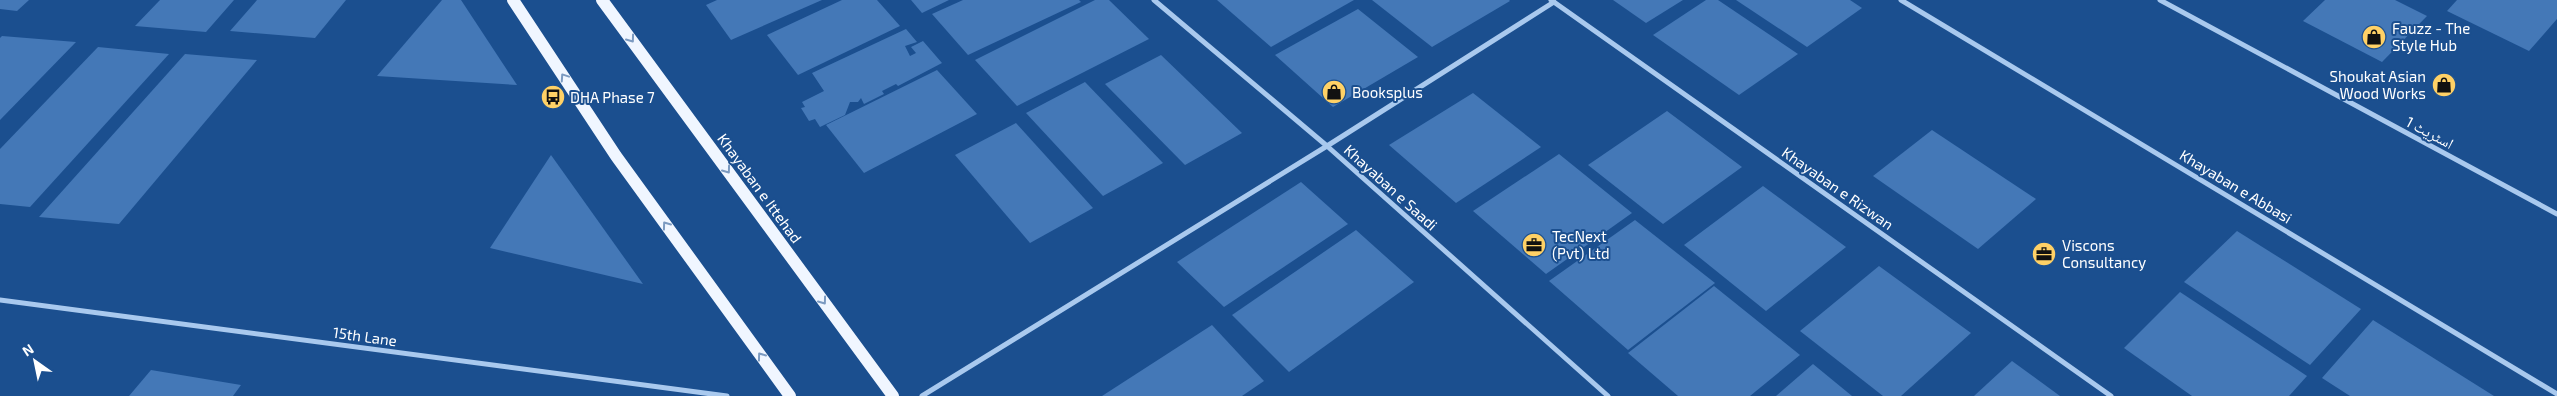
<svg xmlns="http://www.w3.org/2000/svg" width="2557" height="396" font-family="'Exo 2','Noto Naskh Arabic',sans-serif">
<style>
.building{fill:#4478b7}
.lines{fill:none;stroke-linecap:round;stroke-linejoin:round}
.street{stroke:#a9c9ee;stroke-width:5}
.primary{stroke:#f0f6ff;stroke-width:12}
.oneway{stroke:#7b9ac1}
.labels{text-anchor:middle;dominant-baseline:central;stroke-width:4;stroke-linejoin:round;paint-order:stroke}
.poi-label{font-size:15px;fill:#fff;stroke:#1b4f8f;text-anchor:start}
.street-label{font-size:15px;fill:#fff;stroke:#1b4f8f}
</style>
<rect width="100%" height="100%" fill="#1b4f8f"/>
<!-- building -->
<g class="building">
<polygon points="0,0 29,0 17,11 0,9"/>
<polygon points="160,0 234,0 206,32 135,26"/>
<polygon points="257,0 346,0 315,38 230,31"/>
<polygon points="442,0 461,0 517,85 377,76"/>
<polygon points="717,0 822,0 731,40 706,5"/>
<polygon points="842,0 877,0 900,26 798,75 767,35"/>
<polygon points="911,0 949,0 922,13"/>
<polygon points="963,0 1079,0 1081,2 968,55 932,14"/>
<polygon points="1095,0 1109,0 1149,39 1017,106 975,60"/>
<polygon points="1217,0 1354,0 1271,47"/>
<polygon points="1372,0 1509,0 1510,1 1432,47"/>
<polygon points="1613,0 1683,0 1646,23"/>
<polygon points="1706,0 1718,0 1798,54 1739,95 1653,35"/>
<polygon points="1736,0 1850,0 1862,8 1807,47"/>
<polygon points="2325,0 2395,0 2427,16 2382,62 2303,21"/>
<polygon points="2457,0 2557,0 2557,19 2529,51 2447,11"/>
<polygon points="1358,9 1418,57 1333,107 1275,55"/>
<polygon points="906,29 917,42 905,46 910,56 916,53 911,47 923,41 942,63 898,86 896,84 882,91 884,94 864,104 861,98 858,102 850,102 845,115 820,127 815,119 809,121 801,108 805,107 802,102 824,91 812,73"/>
<polygon points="2,36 76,42 0,120 0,38"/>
<polygon points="98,47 169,54 30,207 0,204 0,149"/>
<polygon points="185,54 257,60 119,224 39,217"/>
<polygon points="1161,55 1242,133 1185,165 1105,84"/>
<polygon points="937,70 977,114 864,173 826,125"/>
<polygon points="1085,82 1163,163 1103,196 1026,113"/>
<polygon points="1473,93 1541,147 1456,203 1389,145"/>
<polygon points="1667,111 1742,167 1663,224 1588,165"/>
<polygon points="1016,123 1093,208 1030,243 955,155"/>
<polygon points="1932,130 2036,199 1978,249 1873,176"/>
<polygon points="1559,154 1632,213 1546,274 1473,211"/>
<polygon points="551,155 643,284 490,248"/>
<polygon points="1301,182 1348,224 1224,307 1177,262"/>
<polygon points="1763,186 1846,247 1766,311 1684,245"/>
<polygon points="1635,220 1715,283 1628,350 1549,281"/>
<polygon points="1356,230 1414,282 1289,372 1232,315"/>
<polygon points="2237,231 2361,309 2310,365 2184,282"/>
<polygon points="1879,266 1971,333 1901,396 1883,396 1800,331"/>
<polygon points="1714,286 1800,355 1750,396 1678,396 1628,353"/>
<polygon points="2180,292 2307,376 2289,396 2192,396 2124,348"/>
<polygon points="2373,320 2494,396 2350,396 2322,378"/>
<polygon points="1212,325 1264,381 1242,396 1102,396"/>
<polygon points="2012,361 2060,396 1974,396"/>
<polygon points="1813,364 1852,396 1776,396"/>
<polygon points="151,370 241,385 233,396 129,396"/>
</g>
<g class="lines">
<!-- street -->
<g class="street">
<polyline points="1154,0 1327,146 1608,396"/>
<polyline points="1551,0 2111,396"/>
<polyline points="1901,0 2557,394"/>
<polyline points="2160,0 2557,214"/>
<polyline points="0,300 727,396"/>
<polyline points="922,396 1327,146 1554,2"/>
</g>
<!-- primary -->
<g class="primary">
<polyline points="513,0 616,156 790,396"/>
<polyline points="602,0 893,396"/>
</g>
</g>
<!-- one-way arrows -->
<defs><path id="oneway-chevron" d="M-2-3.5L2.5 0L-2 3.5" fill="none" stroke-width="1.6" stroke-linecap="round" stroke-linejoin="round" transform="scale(1.25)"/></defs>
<g class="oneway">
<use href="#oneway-chevron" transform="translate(631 39) rotate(54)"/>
<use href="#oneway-chevron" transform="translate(564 77) rotate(-124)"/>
<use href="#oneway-chevron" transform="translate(727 170) rotate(54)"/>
<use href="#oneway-chevron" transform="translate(666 225) rotate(-126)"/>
<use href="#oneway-chevron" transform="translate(823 301) rotate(54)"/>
<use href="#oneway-chevron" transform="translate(761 356) rotate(-126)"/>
</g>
<!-- icons -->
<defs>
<g id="shop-disc" transform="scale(1.25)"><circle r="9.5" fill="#ffd166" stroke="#1b4f8f"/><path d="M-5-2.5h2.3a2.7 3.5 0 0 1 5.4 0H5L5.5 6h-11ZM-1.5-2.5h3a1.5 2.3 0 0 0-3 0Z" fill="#111"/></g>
<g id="bus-disc" transform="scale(1.25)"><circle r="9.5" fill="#ffd166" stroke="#1b4f8f"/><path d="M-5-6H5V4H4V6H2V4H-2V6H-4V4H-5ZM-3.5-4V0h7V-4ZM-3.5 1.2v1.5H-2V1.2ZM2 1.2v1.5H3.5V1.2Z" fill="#111"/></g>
<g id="office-disc" transform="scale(1.25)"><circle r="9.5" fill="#ffd166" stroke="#1b4f8f"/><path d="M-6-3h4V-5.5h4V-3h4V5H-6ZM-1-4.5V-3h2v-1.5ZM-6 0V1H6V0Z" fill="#111"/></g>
</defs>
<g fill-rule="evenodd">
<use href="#shop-disc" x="2374" y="37"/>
<use href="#shop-disc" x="2444" y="85"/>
<use href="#shop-disc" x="1334" y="92"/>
<use href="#bus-disc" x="553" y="97"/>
<use href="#office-disc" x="1534" y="245"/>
<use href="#office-disc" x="2044" y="254"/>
</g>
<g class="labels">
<!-- poi labels -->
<g class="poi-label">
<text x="2392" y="28">Fauzz - The<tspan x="2392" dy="17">Style Hub</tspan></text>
<text x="2426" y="76" text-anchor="end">Shoukat Asian<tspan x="2426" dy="17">Wood Works</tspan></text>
<text x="1352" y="92">Booksplus</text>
<text x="570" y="97">DHA Phase 7</text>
<text x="1552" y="236">TecNext<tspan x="1552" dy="17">(Pvt) Ltd</tspan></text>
<text x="2062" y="245">Viscons<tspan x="2062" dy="17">Consultancy</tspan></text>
</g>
<!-- street labels -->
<g class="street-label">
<text transform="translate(2430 132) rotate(28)">اسٹریٹ 1</text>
<text transform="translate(2236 186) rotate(31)">Khayaban e Abbasi</text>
<text transform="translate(1391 187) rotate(42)">Khayaban e Saadi</text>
<text transform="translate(760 188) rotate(54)">Khayaban e Ittehad</text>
<text transform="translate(1838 188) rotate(35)">Khayaban e Rizwan</text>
<text transform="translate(365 336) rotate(8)">15th Lane</text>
</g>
</g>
<!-- north arrow -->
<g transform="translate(35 361) rotate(327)" stroke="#1b4f8f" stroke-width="4" paint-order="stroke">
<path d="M0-4L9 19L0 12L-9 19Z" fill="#ffffff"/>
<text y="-8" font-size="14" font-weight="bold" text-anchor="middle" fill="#ffffff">N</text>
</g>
</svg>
